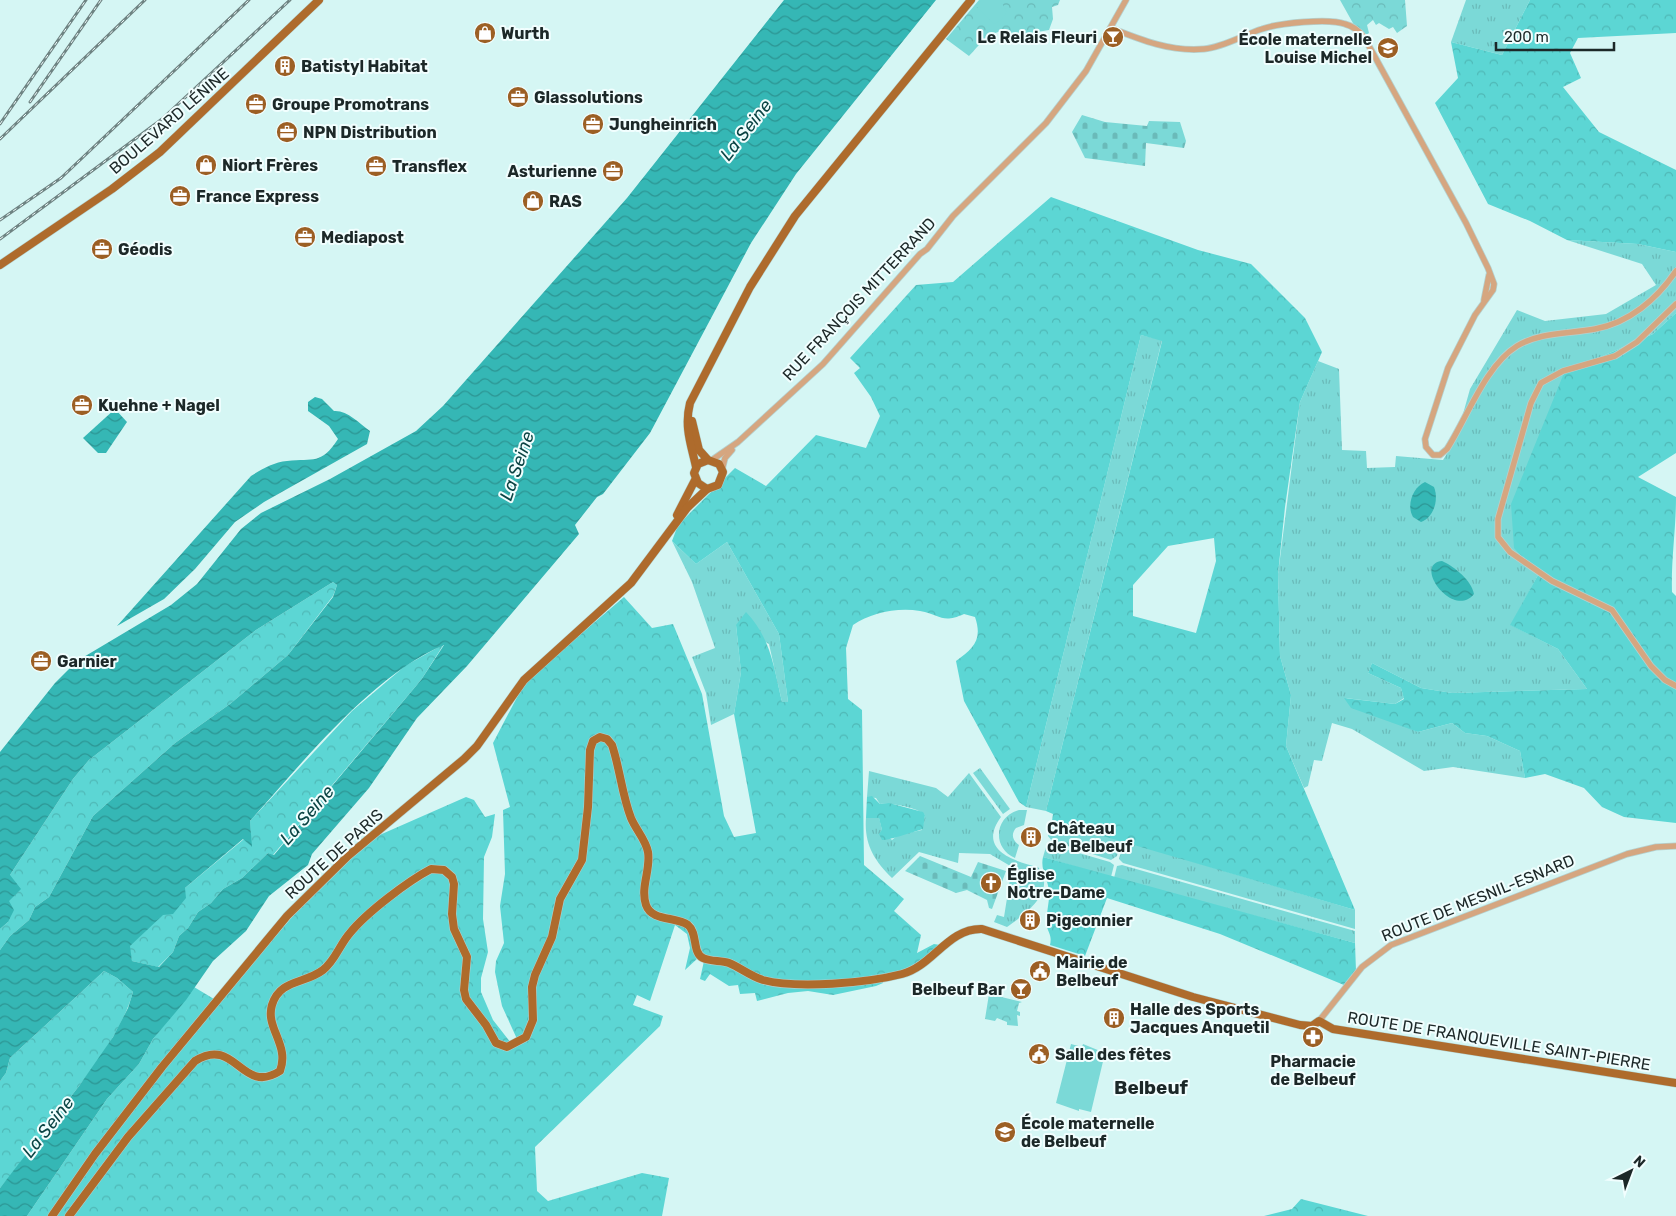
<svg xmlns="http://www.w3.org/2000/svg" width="1676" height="1216" font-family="Rubik,sans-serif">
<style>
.grass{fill:url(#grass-tufts)}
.forest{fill:url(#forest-crowns);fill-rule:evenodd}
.cemetery{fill:url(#cemetery-stones)}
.park{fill:url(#park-crowns)}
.pitch{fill:#7bd9d7}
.water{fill:url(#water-waves);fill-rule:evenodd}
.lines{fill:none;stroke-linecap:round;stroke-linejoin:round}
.minor-casing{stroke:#b4d1cf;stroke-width:7}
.major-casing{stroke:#b4d1cf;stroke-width:9}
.minor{stroke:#d5a680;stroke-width:5.5}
.major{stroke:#ae6b2c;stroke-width:8}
.rail-casing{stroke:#6e8382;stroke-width:3}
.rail{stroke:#f1fefe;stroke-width:1;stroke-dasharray:4;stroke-linecap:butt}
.labels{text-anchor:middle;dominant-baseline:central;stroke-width:4;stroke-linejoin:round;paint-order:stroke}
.poi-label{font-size:16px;font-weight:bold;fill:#1c2828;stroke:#f1fefe;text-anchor:start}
.street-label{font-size:16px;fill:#1c2828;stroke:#f1fefe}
.water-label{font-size:18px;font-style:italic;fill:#0b4444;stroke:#f1fefe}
.quarter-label{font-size:19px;font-weight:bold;fill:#1c2828;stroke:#f1fefe}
</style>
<defs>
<pattern id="grass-tufts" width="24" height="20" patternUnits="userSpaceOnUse" patternTransform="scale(1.25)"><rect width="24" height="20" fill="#7bd9d7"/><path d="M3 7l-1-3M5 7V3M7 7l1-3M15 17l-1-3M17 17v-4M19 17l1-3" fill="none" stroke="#6abab9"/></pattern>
<pattern id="forest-crowns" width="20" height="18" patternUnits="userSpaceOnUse" patternTransform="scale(1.25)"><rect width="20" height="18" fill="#5cd6d4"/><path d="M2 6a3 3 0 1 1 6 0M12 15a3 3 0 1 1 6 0" fill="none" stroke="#4fb8b6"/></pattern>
<pattern id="cemetery-stones" width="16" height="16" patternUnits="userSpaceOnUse" patternTransform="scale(1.25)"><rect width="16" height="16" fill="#7bd9d7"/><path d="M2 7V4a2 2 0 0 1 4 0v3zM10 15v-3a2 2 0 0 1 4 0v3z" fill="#6abab9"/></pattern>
<pattern id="park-crowns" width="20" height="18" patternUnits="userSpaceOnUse" patternTransform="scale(1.25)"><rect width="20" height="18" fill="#7bd9d7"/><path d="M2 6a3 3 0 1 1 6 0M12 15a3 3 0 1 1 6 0" fill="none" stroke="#6abab9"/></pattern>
<pattern id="water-waves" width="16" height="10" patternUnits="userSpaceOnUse" patternTransform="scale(1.25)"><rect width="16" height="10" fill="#35b7b5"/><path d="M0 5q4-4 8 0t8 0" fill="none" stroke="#2c9593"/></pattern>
</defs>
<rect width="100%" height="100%" fill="#d5f6f4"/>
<!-- grass -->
<g class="grass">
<polygon points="1466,0 1530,0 1502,55 1451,42"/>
<polygon points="1567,240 1638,244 1676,252 1676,313 1653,334 1564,373 1538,575 1511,625 1558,649 1587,689 1452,693 1421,688 1372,663 1368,673 1401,688 1404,698 1395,704 1345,698 1418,732 1452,723 1465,733 1487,736 1520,751 1525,778 1453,767 1424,771 1352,729 1332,723 1322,761 1314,760 1308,786 1304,788 1286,746 1291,695 1280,656 1278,574 1300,402 1318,361 1339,369 1342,450 1366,451 1367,468 1395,467 1396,456 1443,460 1456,439 1470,389 1517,310 1545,321 1606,314 1656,285 1642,264"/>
<polygon points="1141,335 1162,340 1046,811 1026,807"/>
<polygon points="672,541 696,564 727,542 779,634 788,702 782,702 769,644 736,625 741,672 734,714 711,725 706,693 692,657 715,648 692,582"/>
<polygon points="980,768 1010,809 1003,814 973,773"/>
<path d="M869,771l67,17 12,9 21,-24 32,44c-24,33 12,44 37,50 20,24 -14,48 -31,60l-13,-5 3,-7 7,2 8,-50 -22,-13 -31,-1 -1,10 -39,-11 -27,26c-18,-18 -28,-34 -26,-60l13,-1 3,13 10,10 6,-5 24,-5 3,-15c-9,-8 -33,-12 -45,-11l-4,-6 -9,-1z"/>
<path d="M1019,810h8l-3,15 -8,3c-5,6 -4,12 3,17l-4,13c-23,-10 -21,-41 4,-48z"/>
<polygon points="1052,821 1121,840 1117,856 1111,860 1052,841 1048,836"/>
<polygon points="1124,841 1355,910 1355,929 1123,863 1119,859"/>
<polygon points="1051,845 1110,862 1114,865 1111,877 1043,857 1046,847"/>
<polygon points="1122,865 1355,931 1355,943 1114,878 1117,866"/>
</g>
<!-- forest -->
<g class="forest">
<polygon points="1530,0 1676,0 1676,33 1578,38 1570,53 1581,78 1563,87 1599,132 1676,170 1676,252 1638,244 1567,240 1530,221 1488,204 1435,103 1458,78 1451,42 1502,55"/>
<path d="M1051,197l147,53 53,14 54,54 17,34 -22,50 -15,105 -7,67 2,82 11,39 -5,51 69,164 -303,-89 1,-7 -7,-3 116,-470 -21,-6 -115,472 -7,-5 -55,-101 -8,-40c17,-12 27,-21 19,-44l-11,-3c-22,10 -23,1 -44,-3 -23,-4 -49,2 -67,14l-7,23 2,51 14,11 2,155 40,34 -10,12 27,24 -4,18 17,-9 6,1 -31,24 -26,7v7l-7,3 -43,9 -25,-4 -20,2 -31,8 -2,-8 -15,1 -2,-9 -9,1 -19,-12 -5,7 -5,-2 4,-18 -6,-3 -13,12 5,-22 -3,-14 -12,-9 -25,76 -13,-6 -4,10 30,11 -3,10 -125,121 2,44 11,10 94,-28 27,5 -7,38h-635l80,-117 32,-35 14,-25 41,-52 25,15 105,-122 51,-43 91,-40 8,3 11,17 10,-3 -3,23 -8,20 -1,62 5,33 -7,26v14l12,28 18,23 6,-4 -15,-33 -7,-34 1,-11 8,-18 -4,-37 5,-32 -2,-64 7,-3 -17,-64 32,-61 99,-85 28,31 21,-4 29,70 22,122 10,21 22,-4 -22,-119 7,-42 -5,-47 10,-13c25,26 28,56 36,90h6l-9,-68 -52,-92 -31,22 -24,-23 6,-16 57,-57 31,18 50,-51 50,13 14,-32 -9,-19 -17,-24 6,-5 -10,-10 66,-73 37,-3zM1214,538l2,23 -20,72 -63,-17v-31l35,-39z"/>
<path d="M1676,313v140l-38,24 38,20c0,33 -5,62 -4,95l4,4v227l-52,-6 -22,-10 -18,-19 -39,-14 -20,4 -5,-27 -33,-15 -22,-3 -13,-10 -34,9 -67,-24 -7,-10 51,6 9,-5 -3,-11 -33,-15 4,-10 49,25 31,5 135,-4 -29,-40 -48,-24 28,-50 -24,-27 -3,-44 53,-131 89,-39z"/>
<polygon points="333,582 337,585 333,596 288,655 230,704 175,743 93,816 49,897 35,907 29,920 10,936 0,950 0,929 8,922 10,875 73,779 89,760 256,630"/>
<polygon points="444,644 421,680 273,855 268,853 242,878 223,889 211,903 198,912 188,928 179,936 173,952 158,967 132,961 129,946 163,914 185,888 244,839 251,846 250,821 352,711 405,666"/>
<path d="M872,796l8,8 9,-1 34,9 2,3 -2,14c-7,2 -36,12 -41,11l-3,-6 3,-4 -3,-12h-13l1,-21z"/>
<path d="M1043,857l312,86 1,28 -12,14 -124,-51 -113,-36 -22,58 -35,-11c2,-9 -1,-11 -3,-18 -2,-12 3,-24 2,-36 -1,-12 -9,-21 -6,-34z"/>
<path d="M104,971l13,7 16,14c-13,45 -46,83 -74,120 -19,26 -38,52 -59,76v-107l6,-8 4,-15z"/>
<polygon points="1301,1199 1368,1216 1264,1216 1292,1209"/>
</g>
<!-- cemetery -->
<g class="cemetery">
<polygon points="1082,115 1105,122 1147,126 1149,121 1180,122 1186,141 1184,148 1146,143 1145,166 1085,158 1072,132"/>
<polygon points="920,856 971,877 978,862 1006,871 992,909 989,908 987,900 967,890 956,893 905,871"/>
</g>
<!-- park -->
<g class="park">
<path d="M979,0h81l-2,5 -6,2 1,12 -4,11 -24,4 -6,8 -17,-11c-18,4 -21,13 -33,25l-23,-17z"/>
<polygon points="1340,0 1405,0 1407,26 1397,33 1393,27 1389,29 1379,23 1376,25 1373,20 1367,25 1369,33 1366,35 1354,25"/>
<polygon points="989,994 1022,1002 1019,1003 1017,1011 1020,1012 1020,1016 1017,1015 1018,1026 1007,1025 1007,1022 997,1018 995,1021 985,1019"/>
</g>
<!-- pitch -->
<g class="pitch">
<polygon points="981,0 1000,0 1007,12 1001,20 994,24 976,6"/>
<polygon points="1071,1044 1082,1047 1083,1044 1105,1053 1091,1112 1079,1109 1079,1111 1056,1103"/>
</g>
<!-- water -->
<g class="water">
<path d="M784,0h152l-140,174 -45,69 -101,190 -47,61 -6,3 -22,28 4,9 -112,132 -50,52 -48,70 -57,66 -4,11 -39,31 -23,35 -33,30 -27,39 -33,39 -14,25 -32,35 -80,117h-27v-28l79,-102 34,-49 15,-29 5,-16 -16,-14 -13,-7 -94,87 -4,15 -6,8v-131l10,-14 19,-16 6,-13 14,-10 44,-81 82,-73 55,-39 58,-49 45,-58 4,-12 -4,-3 -77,48 -167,130 -16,19 -63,96 11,14 -12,12 5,9 -6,12 -8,7v-177l55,-69 22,-22 94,-56 26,-21 44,-55 20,-16 69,-34 86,-48 27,-25 184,-208zM444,645l-23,35 -147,175 -6,-2 -26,25 -19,11 -12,14 -13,9 -10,16 -9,8 -6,16 -14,15 -27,-6 -2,-15 33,-31 10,-1 13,-16 -1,-10 58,-49 9,8 -2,-26c52,-58 122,-146 194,-176z"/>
<path d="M315,397l7,2 12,12c13,-1 25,12 36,20l-3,13 -103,58 -29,20 -40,47 -31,30 -47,27 134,-150c11,-7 23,-14 36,-15 27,-3 34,4 51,-22l-9,-13 -21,-15v-9z"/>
<polygon points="115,409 127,422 106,453 98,453 83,438"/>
<path d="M1425,482l9,5c5,13 0,30 -13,35l-8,-5c-7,-12 0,-30 12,-35z"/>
<path d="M1442,561c13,6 29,19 32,33 -21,26 -62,-30 -32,-33z"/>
</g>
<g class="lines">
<!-- minor casing -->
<g class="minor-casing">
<g id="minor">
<path d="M1111,28c30,12 60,24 93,21 20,-2 39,-14 58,-20 17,-6 67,-11 83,-5 8,2 14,7 19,13l102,186 22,45 6,16 -1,6 -18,25 -27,53 -23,71 1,8 7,8h7l7,-6c20,-31 38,-83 70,-103 23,-14 51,-12 78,-17 34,-6 62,-30 81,-58"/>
<polyline points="1484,300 1489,275"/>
<polyline points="1676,304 1637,342 1615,356 1563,371 1541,383 1531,403 1498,519 1498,537 1510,552 1552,581 1612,610 1651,666 1665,680 1676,686"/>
<polyline points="712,460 738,442 823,364 920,254 927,249 953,216 1046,123 1086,71 1126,0"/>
<polyline points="722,470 725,458 732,450"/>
<polyline points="1319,1021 1362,967 1391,945 1627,854 1656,847 1676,846"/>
</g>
</g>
<!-- major casing -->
<g class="major-casing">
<g id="major">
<polyline points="0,265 112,189 160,152 319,0"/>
<polyline points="692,421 699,450 708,460 719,464 723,472 718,485 707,489 698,483 694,473 698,464 708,460"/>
<path d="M696,467c-5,-23 -12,-40 -6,-64l60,-116 45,-71 176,-216"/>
<polyline points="677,515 695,480"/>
<polyline points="52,1216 95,1154 162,1067 287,916 348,856 464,759 477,746 524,680 631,583 687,508 707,489"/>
<path d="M69,1216l59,-79 67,-76c41,-26 46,35 85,10 10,-26 -15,-43 -8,-66 8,-26 33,-21 51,-35 12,-9 17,-26 27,-37 16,-20 58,-52 81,-64l13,1 8,7 2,7 -2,30 2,15 13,28 -3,33 2,9 20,26 10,18 11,4 19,-10 7,-17 -1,-33 3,-12 17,-38 8,-38 22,-39 6,-53 2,-57 3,-9 7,-4 7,2 5,6c8,24 10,50 19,73 5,12 15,22 17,34 3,18 -8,35 -2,53 6,17 30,11 42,20 10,8 4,28 15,33 8,4 18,2 26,5 12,5 21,13 34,17 34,9 104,3 139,-6 31,-8 46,-46 80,-45l211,68 107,28 12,1 7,-5 14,8 343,54"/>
</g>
</g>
<!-- minor -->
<use href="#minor" class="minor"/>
<!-- major -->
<use href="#major" class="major"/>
<!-- rail casing -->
<g class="rail-casing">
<g id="rail">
<polyline points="30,102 101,0"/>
<polyline points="0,124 86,0"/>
<polyline points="0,139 145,0"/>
<polyline points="0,220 61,178 249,0"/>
<polyline points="0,239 162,119 290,0"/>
</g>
</g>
<!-- rail -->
<use href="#rail" class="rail"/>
</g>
<!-- icons -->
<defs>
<g id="shop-disc" transform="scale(1.125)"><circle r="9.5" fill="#9c5f24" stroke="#f1fefe"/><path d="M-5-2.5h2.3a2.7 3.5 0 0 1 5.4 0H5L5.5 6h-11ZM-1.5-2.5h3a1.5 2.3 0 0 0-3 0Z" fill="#fff"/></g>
<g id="bar-disc" transform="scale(1.125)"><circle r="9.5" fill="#9c5f24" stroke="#f1fefe"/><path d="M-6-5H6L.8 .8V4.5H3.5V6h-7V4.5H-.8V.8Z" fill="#fff"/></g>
<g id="school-disc" transform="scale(1.125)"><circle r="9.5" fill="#9c5f24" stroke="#f1fefe"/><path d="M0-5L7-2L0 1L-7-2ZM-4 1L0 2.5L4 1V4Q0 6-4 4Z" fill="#fff"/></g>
<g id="building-disc" transform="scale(1.125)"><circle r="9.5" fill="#9c5f24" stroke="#f1fefe"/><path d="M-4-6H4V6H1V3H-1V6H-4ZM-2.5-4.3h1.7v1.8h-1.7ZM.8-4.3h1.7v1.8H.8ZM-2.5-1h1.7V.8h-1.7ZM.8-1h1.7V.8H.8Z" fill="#fff"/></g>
<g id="office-disc" transform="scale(1.125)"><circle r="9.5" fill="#9c5f24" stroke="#f1fefe"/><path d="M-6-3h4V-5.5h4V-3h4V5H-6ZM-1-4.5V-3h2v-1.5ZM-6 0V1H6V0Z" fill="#fff"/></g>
<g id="church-disc" transform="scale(1.125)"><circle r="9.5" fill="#9c5f24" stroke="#f1fefe"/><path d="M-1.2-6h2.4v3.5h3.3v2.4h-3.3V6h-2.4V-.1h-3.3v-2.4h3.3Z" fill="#fff"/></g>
<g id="civic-disc" transform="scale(1.125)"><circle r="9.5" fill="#9c5f24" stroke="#f1fefe"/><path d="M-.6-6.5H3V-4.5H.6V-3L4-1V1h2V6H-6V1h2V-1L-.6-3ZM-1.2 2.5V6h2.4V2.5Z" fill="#fff"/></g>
<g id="pharmacy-disc" transform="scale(1.125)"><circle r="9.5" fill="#9c5f24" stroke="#f1fefe"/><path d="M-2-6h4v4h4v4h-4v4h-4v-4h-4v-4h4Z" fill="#fff"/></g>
</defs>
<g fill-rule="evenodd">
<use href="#shop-disc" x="485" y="33"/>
<use href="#bar-disc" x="1113" y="37"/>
<use href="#school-disc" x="1388" y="48"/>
<use href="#building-disc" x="285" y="66"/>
<use href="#office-disc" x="518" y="97"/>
<use href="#office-disc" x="256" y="104"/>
<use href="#office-disc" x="593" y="124"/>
<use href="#office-disc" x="287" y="132"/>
<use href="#shop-disc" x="206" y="165"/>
<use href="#office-disc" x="376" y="166"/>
<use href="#office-disc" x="613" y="171"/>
<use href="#office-disc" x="180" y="196"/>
<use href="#shop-disc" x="533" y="201"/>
<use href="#office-disc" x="305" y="237"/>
<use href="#office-disc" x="102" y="249"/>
<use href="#office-disc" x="82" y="405"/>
<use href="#office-disc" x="41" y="661"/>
<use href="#building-disc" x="1031" y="837"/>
<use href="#church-disc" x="991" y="883"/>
<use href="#building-disc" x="1030" y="920"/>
<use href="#civic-disc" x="1040" y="971"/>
<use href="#bar-disc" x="1021" y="989"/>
<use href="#building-disc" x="1114" y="1018"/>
<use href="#pharmacy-disc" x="1313" y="1037"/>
<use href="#civic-disc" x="1039" y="1054"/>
<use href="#school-disc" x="1005" y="1132"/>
</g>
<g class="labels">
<!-- poi labels -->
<g class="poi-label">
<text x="501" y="33">Wurth</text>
<text x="1097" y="37" text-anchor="end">Le Relais Fleuri</text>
<text x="1372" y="39" text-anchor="end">École maternelle<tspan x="1372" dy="18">Louise Michel</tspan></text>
<text x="301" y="66">Batistyl Habitat</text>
<text x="534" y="97">Glassolutions</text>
<text x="272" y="104">Groupe Promotrans</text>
<text x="609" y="124">Jungheinrich</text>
<text x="303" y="132">NPN Distribution</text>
<text x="222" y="165">Niort Frères</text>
<text x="392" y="166">Transflex</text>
<text x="597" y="171" text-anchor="end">Asturienne</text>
<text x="196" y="196">France Express</text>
<text x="549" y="201">RAS</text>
<text x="321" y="237">Mediapost</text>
<text x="118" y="249">Géodis</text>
<text x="98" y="405">Kuehne + Nagel</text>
<text x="57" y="661">Garnier</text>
<text x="1047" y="828">Château<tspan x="1047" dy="18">de Belbeuf</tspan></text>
<text x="1007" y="874">Église<tspan x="1007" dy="18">Notre-Dame</tspan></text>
<text x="1046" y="920">Pigeonnier</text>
<text x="1056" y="962">Mairie de<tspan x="1056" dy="18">Belbeuf</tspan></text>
<text x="1005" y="989" text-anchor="end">Belbeuf Bar</text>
<text x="1130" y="1009">Halle des Sports<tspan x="1130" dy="18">Jacques Anquetil</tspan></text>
<text x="1055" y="1054">Salle des fêtes</text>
<text x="1313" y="1061" text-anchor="middle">Pharmacie<tspan x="1313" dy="18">de Belbeuf</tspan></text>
<text x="1021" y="1123">École maternelle<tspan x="1021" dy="18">de Belbeuf</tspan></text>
</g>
<!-- street labels -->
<g class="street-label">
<text transform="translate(169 121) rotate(-41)">BOULEVARD LÉNINE</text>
<text transform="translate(859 299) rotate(-47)">RUE FRANÇOIS MITTERRAND</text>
<text transform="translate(334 854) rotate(-42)">ROUTE DE PARIS</text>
<text transform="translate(1478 898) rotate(-22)">ROUTE DE MESNIL-ESNARD</text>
<text transform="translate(1499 1041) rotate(9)">ROUTE DE FRANQUEVILLE SAINT-PIERRE</text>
</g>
<!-- water labels -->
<g class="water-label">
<text transform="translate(746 130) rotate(-52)">La Seine</text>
<text transform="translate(517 466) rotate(-71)">La Seine</text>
<text transform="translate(307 815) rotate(-49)">La Seine</text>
<text transform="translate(48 1127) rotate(-52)">La Seine</text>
</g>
<!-- quarter labels -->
<g class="quarter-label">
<text x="1151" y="1087">Belbeuf</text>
</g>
</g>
<!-- north arrow -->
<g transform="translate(1631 1171) rotate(42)" stroke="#f1fefe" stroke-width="4" paint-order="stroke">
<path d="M0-4L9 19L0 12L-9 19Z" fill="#1c2828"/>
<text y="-8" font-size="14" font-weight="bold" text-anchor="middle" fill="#1c2828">N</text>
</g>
<!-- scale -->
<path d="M1496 42v8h118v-8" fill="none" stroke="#1c2828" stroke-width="2.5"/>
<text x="1504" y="42" font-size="15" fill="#1c2828" stroke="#f1fefe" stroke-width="4" paint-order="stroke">200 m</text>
</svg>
